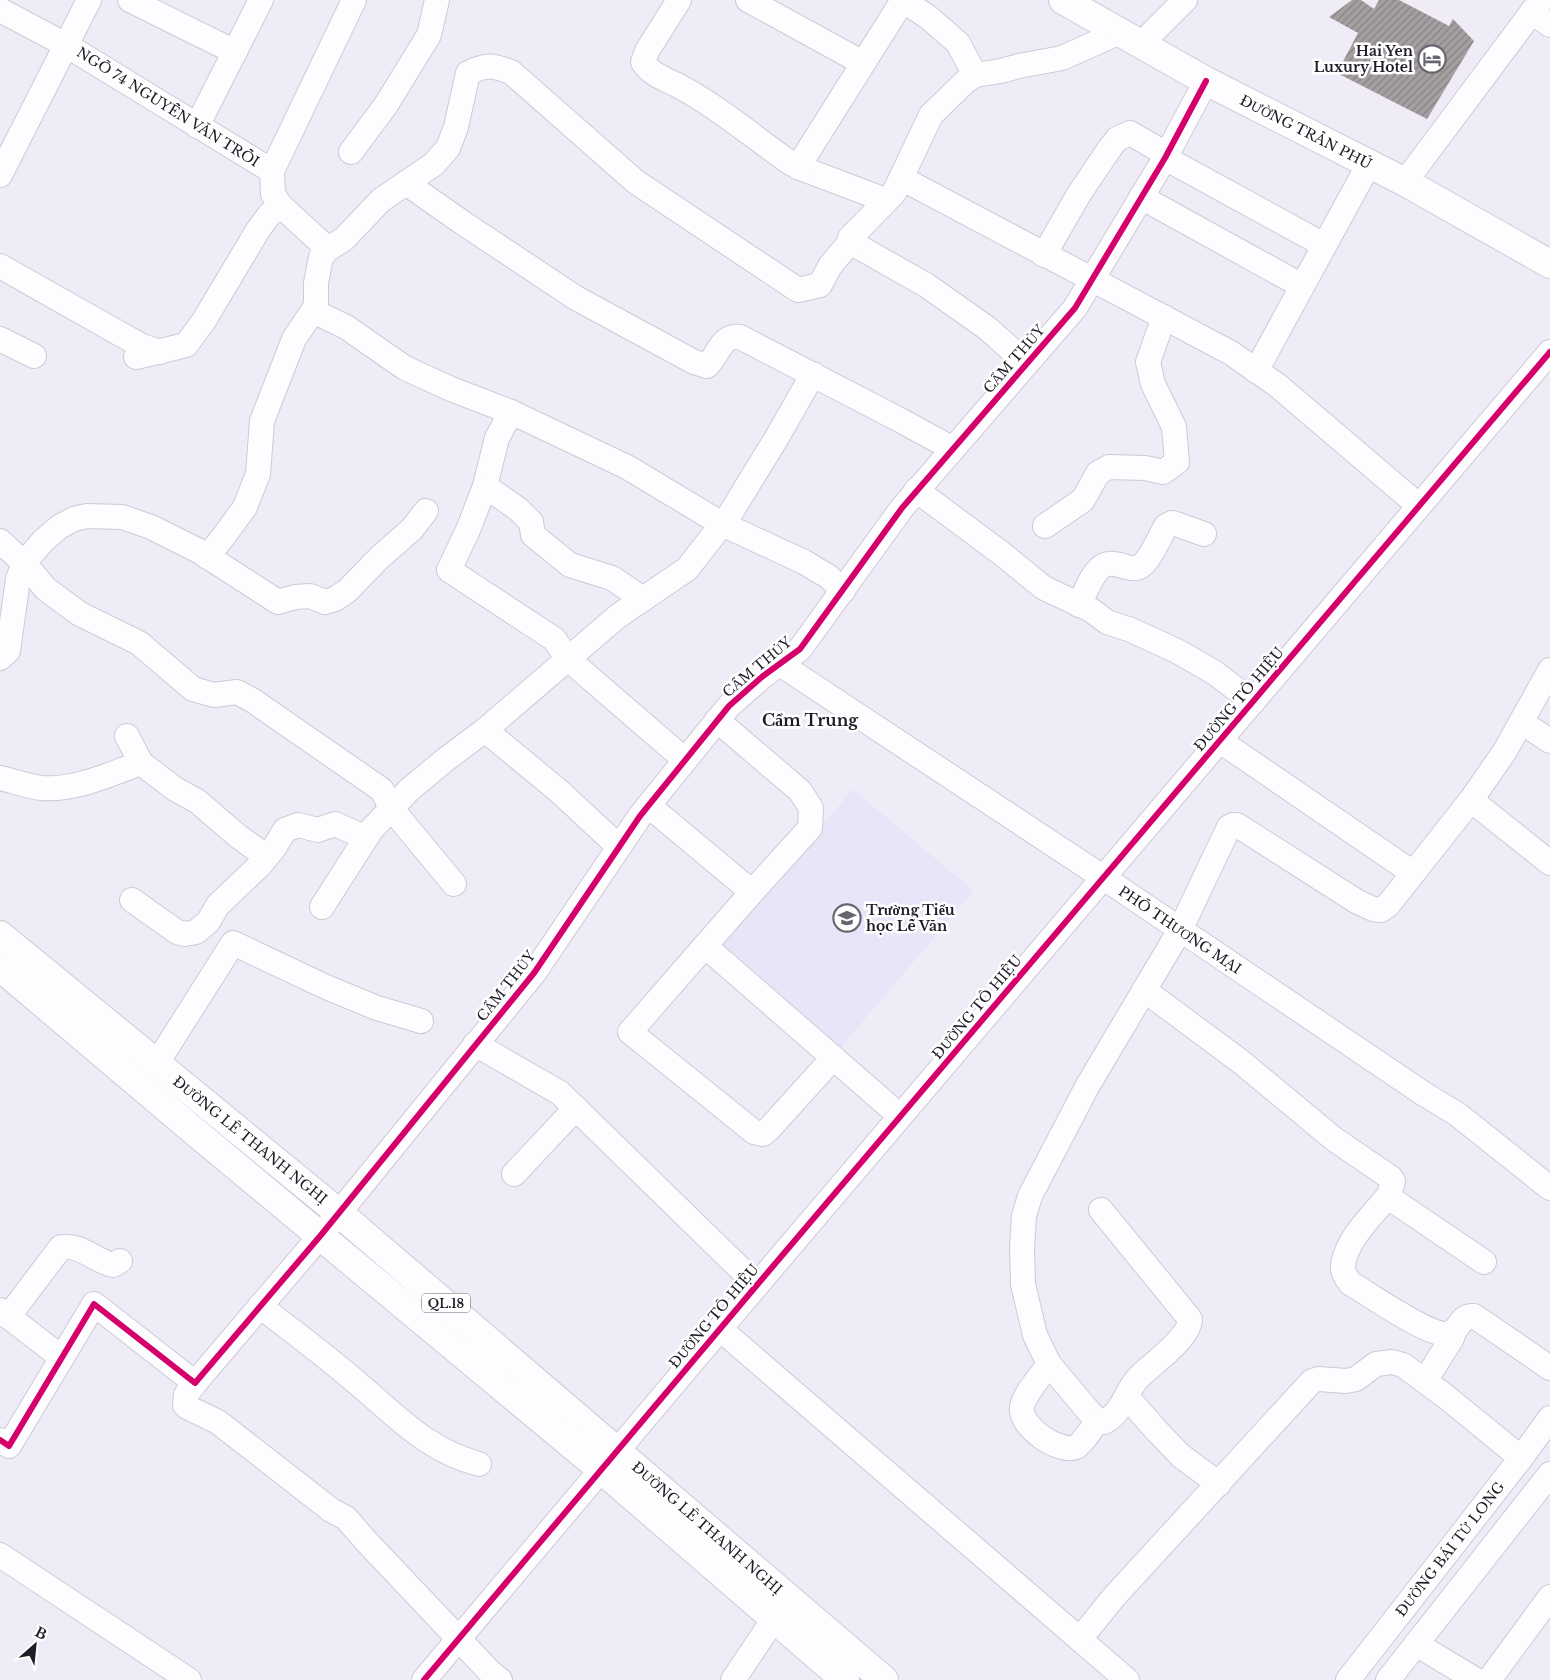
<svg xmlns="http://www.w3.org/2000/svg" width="1550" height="1680" font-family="'Libre Baskerville',serif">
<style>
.built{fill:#eae4f9}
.building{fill:url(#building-hatch)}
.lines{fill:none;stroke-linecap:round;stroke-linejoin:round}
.minor-casing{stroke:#cdcad5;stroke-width:26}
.major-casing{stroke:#cdcad5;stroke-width:30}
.highway-casing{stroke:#cdcad5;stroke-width:30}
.minor{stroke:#fdfcfe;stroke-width:24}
.major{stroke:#fdfcfe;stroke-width:28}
.highway{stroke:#fdfcfe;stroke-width:28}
.cycleway-casing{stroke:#fff;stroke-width:9}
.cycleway{stroke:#d6006c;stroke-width:6}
.labels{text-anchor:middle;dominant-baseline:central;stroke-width:5;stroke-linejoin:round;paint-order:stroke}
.shield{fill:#fff;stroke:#636168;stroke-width:1}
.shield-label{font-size:12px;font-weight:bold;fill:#201d27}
.poi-label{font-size:14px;font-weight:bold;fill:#201d27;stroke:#fff;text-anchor:end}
.street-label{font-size:14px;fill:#201d27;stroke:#fff}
.quarter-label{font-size:16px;font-weight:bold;fill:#201d27;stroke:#fff}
</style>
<defs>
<pattern id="building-hatch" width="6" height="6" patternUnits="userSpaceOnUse" patternTransform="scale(1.25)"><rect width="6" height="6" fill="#a59fa1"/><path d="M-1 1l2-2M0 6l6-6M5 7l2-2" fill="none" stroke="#868183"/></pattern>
</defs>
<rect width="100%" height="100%" fill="#efecf8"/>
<!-- built -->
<polygon class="built" points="853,789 974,891 841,1047 720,945"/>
<!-- building -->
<polygon class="building" points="1352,0 1361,0 1374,9 1379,0 1399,0 1449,26 1453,19 1474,41 1427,119 1337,73 1358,33 1329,17"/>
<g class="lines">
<!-- minor casing -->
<g class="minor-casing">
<g id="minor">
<polyline points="130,0 235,52"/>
<path d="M679,0l-32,51 -4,11c7,12 22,17 34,23 40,21 75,51 112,77l9,5 87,33"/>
<polyline points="748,0 863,63"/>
<polyline points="902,0 928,17 958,43 975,75"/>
<polyline points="0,10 66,45 272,171 273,194 280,205 328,249"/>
<polyline points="1532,12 1550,25"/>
<polyline points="1141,44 1185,0"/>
<polyline points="197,126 261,0"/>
<polyline points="351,152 386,105 429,35 437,0"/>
<polyline points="1165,158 1324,245"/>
<polyline points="798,167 903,0"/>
<polyline points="272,171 354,0"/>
<polyline points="0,175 89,0"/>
<polyline points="901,178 1231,353 1277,385 1419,506"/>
<polyline points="1405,182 1541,0"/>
<path d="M406,183l57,40 113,75 118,64 13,4c12,-11 13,-31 33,-29l160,83 53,29"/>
<polyline points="1141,197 1302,286"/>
<polyline points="850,242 926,285 987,328 1023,360 1025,365"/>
<polyline points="1044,255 1079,194 1110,148 1117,139 1130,133 1166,154"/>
<polyline points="0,266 122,335 142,346 160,352"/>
<polyline points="313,311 346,327 405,368 451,389 511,412 627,467 722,524 804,562 829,577 843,591"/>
<polyline points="0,339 34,356"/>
<polyline points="136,357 186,345 203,322 258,230 269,215 280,205"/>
<polyline points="1256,371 1369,164"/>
<polyline points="511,412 497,438 485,486 468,530 449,570 554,639 568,659 685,760"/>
<polyline points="485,486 518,509 531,522 533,535 570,565 612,578 643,599"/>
<polyline points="916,490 1001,553 1044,588 1091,610 1107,622 1131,630 1177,651 1215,673 1253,702"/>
<polyline points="1045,526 1083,500 1098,473 1109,467 1145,468 1163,472 1177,462 1174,427 1153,384 1148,362 1164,317"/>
<polyline points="0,541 24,563 46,589 80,614 139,643 193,689 214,695 237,692 252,700 382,790 391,808 454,884"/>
<path d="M207,557l17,-21 21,-29 13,-33 4,-53 32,-82 22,-33v-23l5,-26 7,-8 16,-10 37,-39 53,-36 14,-16 8,-21 12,-54c19,-9 24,-8 43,-1l125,110 162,108 22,-5 10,-19 20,-24v-4l44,-45 37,-78 35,-34 9,-6 26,-4 18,-5 43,-8 58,-26"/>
<path d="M1079,605c6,-12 12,-29 21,-37 14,-12 29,6 41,-2 9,-6 19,-30 25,-40l6,-3 4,1 28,10"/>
<polyline points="0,658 8,651 18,579 24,563 43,541 59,527 74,519 87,516 122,517 151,527 199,551 278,602 295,597 310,596 325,602 335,599 347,591 379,558 412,529 426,511"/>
<polyline points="780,664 1104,878 1424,1094 1457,1114 1550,1188"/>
<polyline points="717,720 800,791 811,808 810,828 752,892 630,1032 754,1132 763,1134 769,1129 833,1058"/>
<polyline points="1521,722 1550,741"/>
<polyline points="485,730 560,792 619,847"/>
<polyline points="127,736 141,763 175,789 197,801 239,837 266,856"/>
<polyline points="1220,741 1413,873"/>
<path d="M0,778c13,3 27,8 41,10 34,3 69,-14 100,-25"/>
<polyline points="1471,800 1550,863"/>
<polyline points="649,806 752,892"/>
<polyline points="132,900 177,932 185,934 196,932 208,922 218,905 260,865 274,848 285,830 298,825 318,830 335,824 366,838"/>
<polyline points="322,907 371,830 409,790 445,760 485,730 618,616 687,569 730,514 776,439 813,374"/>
<polyline points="705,946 900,1116"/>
<polyline points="1144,990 1240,1061 1334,1139 1391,1178 1393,1181 1389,1195 1391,1199 1484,1262"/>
<polyline points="475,1044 560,1093 757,1285"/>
<polyline points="157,1063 233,943 326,987 377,1008 421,1021"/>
<polyline points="514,1174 576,1108"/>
<path d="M1389,1195c-16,20 -42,43 -46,70 -1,7 3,12 7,18 19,11 77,52 97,51 13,-1 11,-19 27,-18l76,52"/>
<path d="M1101,1210l89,109c0,19 -38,45 -51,58 -14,14 -15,35 -35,45l-6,-2 -8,-7 -41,-49 -14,-29 -12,-51 -1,-36 2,-32 6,-20 58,-111 92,-155 49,-103 4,-2h4l119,76 17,8 8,1 7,-5 83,-105 34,-49 45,-81"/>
<path d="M260,1306c32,25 65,49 96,76 41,34 70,68 123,82"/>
<polyline points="0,1310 62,1358"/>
<path d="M8,1317l53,-70c20,-3 34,14 52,18l7,-4"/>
<polyline points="720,1329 1127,1680"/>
<path d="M1049,1364c-8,12 -25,30 -27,43 -3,20 38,47 54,40 7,-4 17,-20 22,-27"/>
<polyline points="1425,1381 1452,1338 1454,1331"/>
<polyline points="195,1383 186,1395 185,1405 187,1407 218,1422 331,1510 346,1518 365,1540 490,1672 500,1680"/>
<polyline points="1127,1397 1157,1431 1181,1456 1219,1484"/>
<polyline points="0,1440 9,1446 94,1304 195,1383 321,1235 534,973 640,816 729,706 763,676 800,649 902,508 1075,308 1165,158 1206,81"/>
<polyline points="0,1555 189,1680"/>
<polyline points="1080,1639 1113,1598 1312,1381 1319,1379 1346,1381 1356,1379 1376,1364 1392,1362 1403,1365 1445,1396 1521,1458"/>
<polyline points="1416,1644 1476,1680"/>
<polyline points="424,1680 757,1285 1550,352"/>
<polyline points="733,1680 774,1619"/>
<polyline points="1348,1680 1521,1458 1550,1418"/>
<polyline points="1388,1680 1550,1474"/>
<polyline points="1489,1680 1550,1597"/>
</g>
</g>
<!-- major casing -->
<g class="major-casing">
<polyline id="major" points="1063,0 1206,81 1405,182 1550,264"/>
</g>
<!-- highway casing -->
<g class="highway-casing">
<g id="highway">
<polyline points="0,935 339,1213 884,1680"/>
<polyline points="0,967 194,1131 602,1470 845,1680"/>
</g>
</g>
<!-- minor -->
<use href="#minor" class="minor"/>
<!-- major -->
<use href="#major" class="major"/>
<!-- highway -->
<use href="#highway" class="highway"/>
<!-- cycleway casing -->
<g class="cycleway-casing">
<g id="cycleway">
<polyline points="0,1440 9,1446 94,1304 195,1383 321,1235 534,973 640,816 729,706 763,676 800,649 902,508 1075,308 1165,158 1206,81"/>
<polyline points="424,1680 757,1285 1550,352"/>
</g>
</g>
<!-- cycleway -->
<use href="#cycleway" class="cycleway"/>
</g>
<!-- icons -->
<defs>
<g id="hotel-ring" transform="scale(1.4375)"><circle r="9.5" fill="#fff" stroke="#686570" stroke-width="1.5"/><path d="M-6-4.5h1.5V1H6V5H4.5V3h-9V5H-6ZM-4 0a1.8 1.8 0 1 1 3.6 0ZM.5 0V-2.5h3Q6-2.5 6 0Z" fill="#686570"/></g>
<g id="school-ring" transform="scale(1.4375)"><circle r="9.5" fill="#fff" stroke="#686570" stroke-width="1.5"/><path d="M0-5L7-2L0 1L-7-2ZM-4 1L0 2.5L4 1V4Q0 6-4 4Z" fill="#686570"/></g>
</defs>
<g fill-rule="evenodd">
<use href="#hotel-ring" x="1432" y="59"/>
<use href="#school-ring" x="847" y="918"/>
</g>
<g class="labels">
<!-- shield labels -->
<rect class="shield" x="422" y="1293.5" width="48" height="19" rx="4"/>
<g class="shield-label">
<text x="446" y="1303">QL.18</text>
</g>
<!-- poi labels -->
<g class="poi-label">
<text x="1413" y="51">Hai Yen<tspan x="1413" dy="16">Luxury Hotel</tspan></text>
<text x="866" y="910" text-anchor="start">Trường Tiểu<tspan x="866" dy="16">học Lễ Văn</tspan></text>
</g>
<!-- street labels -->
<g class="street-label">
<text transform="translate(168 107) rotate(32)">NGÕ 74 NGUYỄN VĂN TRỖI</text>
<text transform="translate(1306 132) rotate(27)">ĐƯỜNG TRẦN PHÚ</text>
<text transform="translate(1014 359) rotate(-49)">CẨM THỦY</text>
<text transform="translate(757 667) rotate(-40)">CẨM THỦY</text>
<text transform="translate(1239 699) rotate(-50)">ĐƯỜNG TÔ HIỆU</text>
<text transform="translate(1180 930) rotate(34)">PHỐ THƯƠNG MẠI</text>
<text transform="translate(506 986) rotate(-52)">CẨM THỦY</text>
<text transform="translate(977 1007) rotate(-50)">ĐƯỜNG TÔ HIỆU</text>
<text transform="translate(250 1140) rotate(39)">ĐƯỜNG LÊ THANH NGHỊ</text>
<text transform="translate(714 1316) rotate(-50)">ĐƯỜNG TÔ HIỆU</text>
<text transform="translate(707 1528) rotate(41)">ĐƯỜNG LÊ THANH NGHỊ</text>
<text transform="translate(1450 1549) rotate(-52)">ĐƯỜNG BÁI TỬ LONG</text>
</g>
<!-- quarter labels -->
<g class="quarter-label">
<text x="810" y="720">Cẩm Trung</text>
</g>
</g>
<!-- north arrow -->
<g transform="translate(35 1645) rotate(27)" stroke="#ffffff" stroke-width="4" paint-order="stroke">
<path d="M0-4L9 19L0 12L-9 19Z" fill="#201d27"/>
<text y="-8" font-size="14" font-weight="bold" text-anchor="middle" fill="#201d27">B</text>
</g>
</svg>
